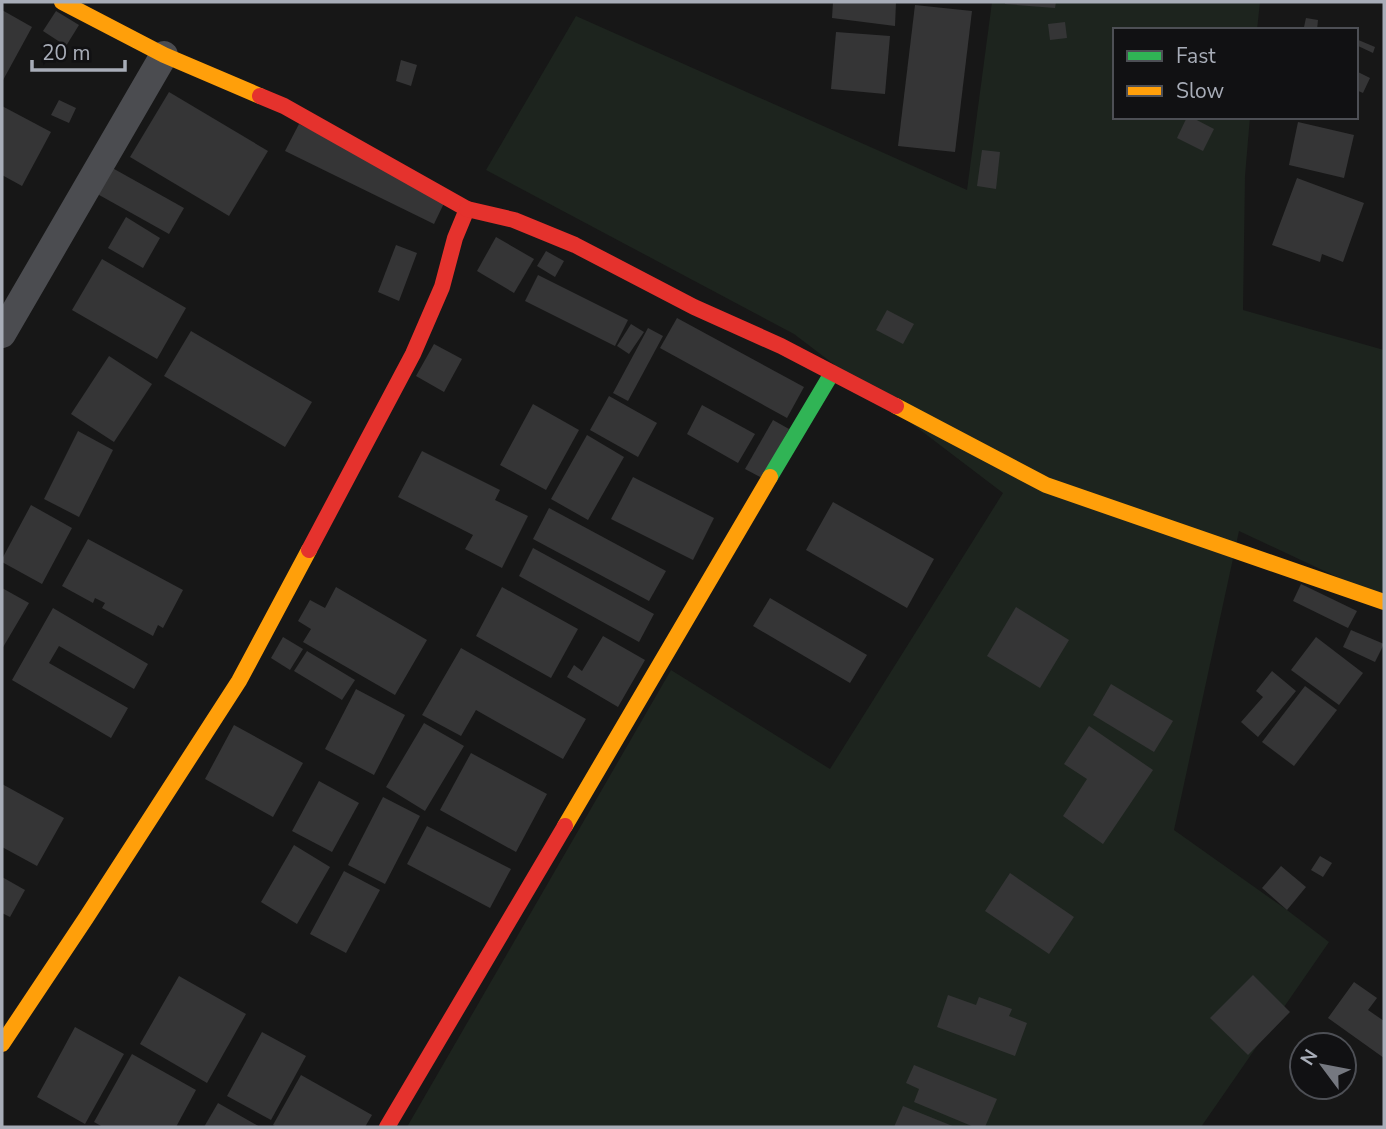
<svg xmlns="http://www.w3.org/2000/svg" width="1386" height="1129" font-family="'Nunito Sans',sans-serif">
<style>
.green{fill:#1d241e}
.building{fill:#353536}
.lines{fill:none;stroke-linecap:round;stroke-linejoin:round}
.street{stroke:#4b4c50;stroke-width:28}
.fast{stroke:#30b455;stroke-width:16}
.slow{stroke:#ff9f0a;stroke-width:16}
.jam{stroke:#e5322d;stroke-width:16}
</style>
<rect width="100%" height="100%" fill="#171717"/>
<!-- green -->
<polygon class="green" points="992,2 1260,2 1257,30 1115,30 1115,117 1250,117 1245,176 1243,310 1384,350 1384,599 1239,531 1174,830 1287,910 1329,942 1201,1127 407,1127 671,670 830,769 1003,493 794,334 486,170 576,16 967,190"/>
<!-- building -->
<g class="building">
<polygon points="833,2 896,2 895,26 832,18"/>
<polygon points="1005,2 1056,2 1055,8 1005,4"/>
<polygon points="915,5 972,11 955,152 898,146"/>
<polygon points="2,10 32,27 2,82"/>
<polygon points="56,11 79,25 66,46 43,31"/>
<polygon points="1306,18 1318,20 1317,30 1304,27"/>
<polygon points="1065,22 1067,38 1050,40 1048,24"/>
<polygon points="836,32 890,36 885,94 831,89"/>
<polygon points="1356,39 1375,47 1373,53 1356,45"/>
<polygon points="401,60 417,65 411,86 396,81"/>
<polygon points="1356,71 1370,78 1363,93 1356,90"/>
<polygon points="169,92 268,151 229,216 130,157"/>
<polygon points="59,100 76,108 69,123 51,115"/>
<polygon points="2,106 51,132 22,186 2,175"/>
<polygon points="1187,117 1191,117 1214,129 1203,151 1177,138"/>
<polygon points="1298,122 1354,135 1344,178 1289,165"/>
<polygon points="299,124 447,197 434,224 285,151"/>
<polygon points="982,150 1000,152 996,189 977,186"/>
<polygon points="107,165 184,208 169,234 92,191"/>
<polygon points="1297,178 1364,203 1343,262 1322,254 1320,262 1272,245"/>
<polygon points="126,217 160,238 143,268 108,248"/>
<polygon points="496,237 534,259 514,293 477,271"/>
<polygon points="396,245 417,253 399,301 378,292"/>
<polygon points="546,251 564,261 555,277 537,266"/>
<polygon points="102,259 186,308 157,359 72,310"/>
<polygon points="538,275 628,320 615,346 525,301"/>
<polygon points="887,310 914,324 903,344 876,330"/>
<polygon points="677,318 804,387 787,418 660,348"/>
<polygon points="631,324 644,332 629,354 617,346"/>
<polygon points="648,328 663,336 628,401 613,393"/>
<polygon points="191,331 312,402 285,447 164,376"/>
<polygon points="434,344 462,359 444,392 416,376"/>
<polygon points="109,356 152,384 114,442 71,414"/>
<polygon points="609,396 657,423 638,457 590,430"/>
<polygon points="533,404 579,430 546,490 500,465"/>
<polygon points="702,405 755,434 738,463 687,434"/>
<polygon points="773,420 789,429 762,478 745,469"/>
<polygon points="78,431 113,450 79,517 44,499"/>
<polygon points="587,435 624,457 588,520 551,499"/>
<polygon points="422,451 500,490 495,500 528,516 502,568 465,549 473,535 398,497"/>
<polygon points="633,477 714,518 693,560 611,519"/>
<polygon points="833,502 934,559 907,608 806,550"/>
<polygon points="31,505 72,528 42,584 2,562 2,559"/>
<polygon points="549,508 666,571 649,601 533,539"/>
<polygon points="88,539 183,590 163,628 158,625 153,636 102,608 105,603 95,598 93,603 62,586"/>
<polygon points="533,548 654,614 639,642 519,576"/>
<polygon points="1301,584 1357,611 1348,628 1293,601"/>
<polygon points="336,587 427,640 395,695 303,642 311,629 298,621 310,600 325,608"/>
<polygon points="502,587 578,629 551,678 476,636"/>
<polygon points="2,588 29,603 2,649"/>
<polygon points="770,598 867,655 850,683 753,626"/>
<polygon points="1016,607 1069,640 1040,688 987,656"/>
<polygon points="53,608 148,664 134,689 59,646 49,663 128,708 111,738 12,680"/>
<polygon points="1351,630 1384,644 1375,662 1343,647"/>
<polygon points="603,636 645,660 618,707 567,677 574,665 582,671"/>
<polygon points="283,637 303,649 290,670 271,658"/>
<polygon points="1316,637 1363,673 1339,705 1291,670"/>
<polygon points="461,648 586,719 563,759 476,710 461,736 422,715"/>
<polygon points="307,651 355,680 342,700 294,671"/>
<polygon points="1272,671 1296,691 1258,737 1241,722 1263,697 1256,691"/>
<polygon points="1111,684 1173,721 1154,752 1093,715"/>
<polygon points="1305,686 1337,710 1294,766 1262,742"/>
<polygon points="356,689 405,715 374,775 325,749"/>
<polygon points="424,723 464,746 425,811 386,787"/>
<polygon points="234,725 303,763 273,817 205,779"/>
<polygon points="1089,726 1153,770 1103,844 1063,816 1087,779 1064,764"/>
<polygon points="471,753 547,794 516,852 440,810"/>
<polygon points="319,781 359,803 332,852 292,831"/>
<polygon points="2,784 64,818 37,866 2,847"/>
<polygon points="383,797 420,816 385,884 348,865"/>
<polygon points="427,826 511,869 490,908 407,864"/>
<polygon points="294,845 330,867 297,924 261,902"/>
<polygon points="1320,856 1332,863 1323,877 1311,870"/>
<polygon points="1281,866 1306,887 1287,910 1262,888"/>
<polygon points="344,871 380,890 346,953 310,934"/>
<polygon points="1010,873 1074,917 1049,954 985,911"/>
<polygon points="2,877 25,890 10,917 2,913"/>
<polygon points="1253,975 1290,1012 1248,1055 1210,1018"/>
<polygon points="179,976 246,1014 207,1083 140,1044"/>
<polygon points="1354,982 1377,998 1368,1010 1384,1021 1384,1058 1328,1018"/>
<polygon points="948,995 976,1005 979,997 1012,1009 1009,1016 1027,1023 1015,1056 937,1027"/>
<polygon points="75,1027 124,1054 85,1124 37,1097"/>
<polygon points="262,1032 306,1056 271,1120 227,1096"/>
<polygon points="132,1054 196,1090 176,1127 103,1127 94,1122"/>
<polygon points="914,1065 997,1099 985,1127 974,1127 914,1102 919,1089 906,1083"/>
<polygon points="301,1075 372,1115 365,1127 277,1127 273,1125"/>
<polygon points="218,1103 260,1127 204,1127"/>
<polygon points="903,1106 955,1127 894,1127"/>
</g>
<g class="lines">
<!-- street -->
<polyline class="street" points="2,334 164,55"/>
<!-- fast -->
<polyline class="fast" points="770,477 832,373"/>
<!-- slow -->
<g class="slow">
<polyline points="62,2 164,55 260,96"/>
<polyline points="896,406 1046,485 1384,602"/>
<polyline points="565,826 770,477"/>
<polyline points="2,1044 86,918 239,681 309,550"/>
</g>
<!-- jam -->
<g class="jam">
<polyline points="260,96 284,106 467,209 455,238 442,287 413,354 309,550"/>
<polyline points="467,209 514,220 575,245 694,307 781,346 896,406"/>
<polyline points="387,1127 565,826"/>
</g>
</g>
<!-- border -->
<rect width="1386" height="1129" fill="none" stroke="#a8adb8" stroke-width="7"/>
<!-- legend -->
<rect x="1113" y="28" width="245" height="91" fill="#111113" stroke="#4d4f55" stroke-width="2"/>
<rect x="1127" y="51" width="35" height="10" fill="#30b455" stroke="#4d4f55" stroke-width="2"/>
<text x="1176" y="63" font-size="21" fill="#a8adb8">Fast</text>
<rect x="1127" y="86" width="35" height="10" fill="#ff9f0a" stroke="#4d4f55" stroke-width="2"/>
<text x="1176" y="98" font-size="21" fill="#a8adb8">Slow</text>
<!-- north arrow -->
<g transform="translate(1323 1066) rotate(302)"><circle r="33" fill="#111113" stroke="#4d4f55" stroke-width="2"/>
<path d="M0-5L12 26L0 18L-12 26Z" fill="#757880"/>
<text y="-10" font-size="19" font-weight="bold" text-anchor="middle" fill="#a8adb8">N</text>
</g>
<!-- scale -->
<path d="M32 60v10h93v-10" fill="none" stroke="#a8adb8" stroke-width="3.5"/>
<text x="42" y="60" font-size="21" fill="#a8adb8" stroke="#111113" stroke-width="5" paint-order="stroke">20 m</text>
</svg>
